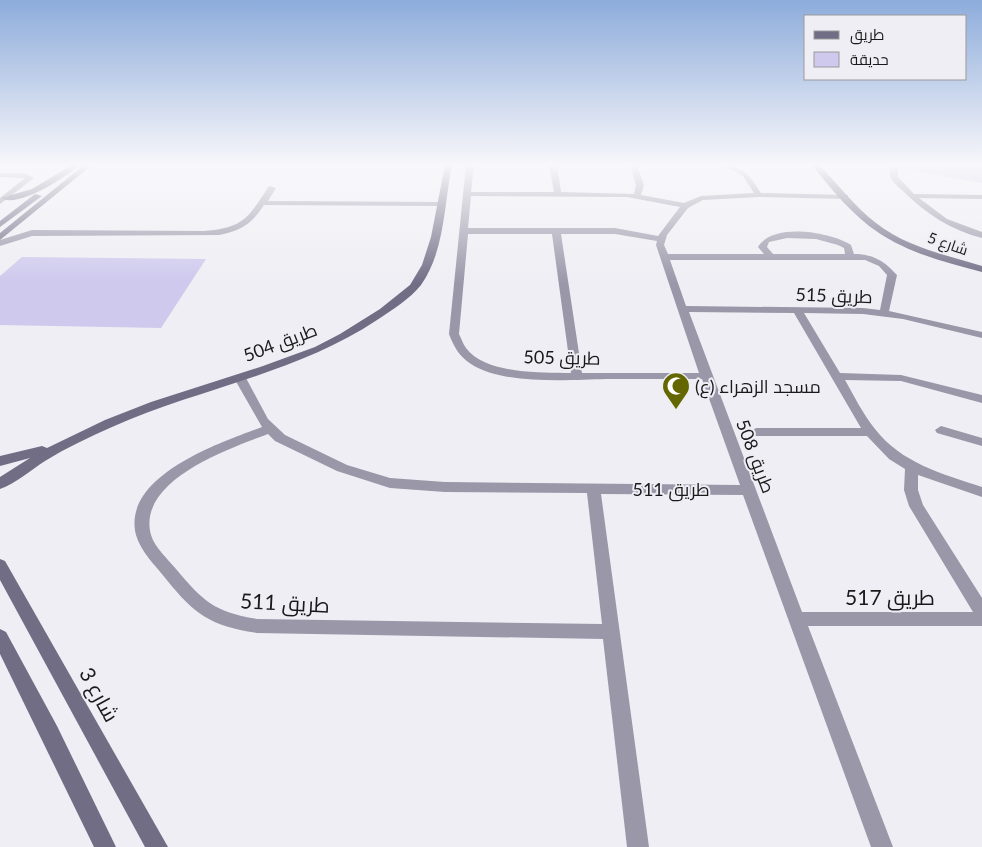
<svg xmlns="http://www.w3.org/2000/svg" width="982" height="847" font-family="Lato,Cairo,sans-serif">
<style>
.green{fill:#cec9ed}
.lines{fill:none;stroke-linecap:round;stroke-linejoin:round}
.street{fill:#9997a8;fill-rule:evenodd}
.secondary{fill:#706d85;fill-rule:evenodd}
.labels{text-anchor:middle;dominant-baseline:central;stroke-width:4;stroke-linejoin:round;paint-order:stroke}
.far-street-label{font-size:15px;fill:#1a191b;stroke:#efeef4}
.street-label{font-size:18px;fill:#1a191b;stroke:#efeef4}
.poi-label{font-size:18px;fill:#1a191b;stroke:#efeef4;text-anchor:start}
.near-street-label{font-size:21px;fill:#1a191b;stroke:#efeef4}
</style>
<rect width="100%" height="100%" fill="#efeef4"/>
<!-- green -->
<g class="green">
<polygon points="883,165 982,165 982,183"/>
<polygon points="22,257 206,259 161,328 0,325 0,276"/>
</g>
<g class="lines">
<!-- street -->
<g class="street">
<path d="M466,165h8l-3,27h83l-5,-27h8l4,27 73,2 2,-9 -6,-20h7l7,20 -3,10 43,8 17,-7 53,-3 -11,-17 -21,-11c21,0 28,11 39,28l87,2v4h-3l-86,-2 -56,3 -15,8 -21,27 -3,10 4,9h96l-6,-7c15,-25 72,-15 93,-2l3,9c18,0 29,6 41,19l2,2 -8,36 93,21v6l-79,-19 -40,-5 -59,-1 36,60 61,2 81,20v8l-81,-22 -56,-1c9,16 18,34 30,49 26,34 68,45 107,58v10l-64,-22v15l5,15 59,93v28h-174l85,221h-22l-128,-352 -142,-1 48,353h-22l-24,-208 -346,-6c-46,-7 -62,-18 -91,-54 -11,-14 -25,-27 -30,-44 -15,-59 85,-93 126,-108l-28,-49 6,-3 6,3 22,41 17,16 62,30 43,13 55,4 295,3 -38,-106c-32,0 -64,0 -96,0 -37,1 -103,6 -135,-15 -12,-8 -17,-17 -22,-30zM471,196l156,1 53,10 -22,29 -43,-8h-147zM468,234h84l19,139c-29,0 -86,1 -105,-25 -3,-4 -5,-10 -7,-14zM561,234h54l42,7 -1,4 43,128h-117zM787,238l29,1 22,6 6,3 1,6h-72l-6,-7 2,-5zM670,260h195l14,6 8,9 -7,35 -17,-2 -177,-2zM689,312l105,1 67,115h-105l-6,4 6,4h111l22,23 16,10 -1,21 5,16 64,106h-171zM268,434l7,7 62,30 53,17 55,4 142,1 15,131 -345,-5c-43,-7 -54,-18 -81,-50 -9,-11 -21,-21 -25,-34 -15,-55 80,-87 117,-101z"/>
<path d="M892,167h6v10l16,17 68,1v4l-63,-1 28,21 35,13v6c-31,-8 -56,-24 -79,-47 -6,-5 -12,-10 -14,-18z"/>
<polygon points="0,173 24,173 34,178 0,204 0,198 25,178 0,177"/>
<path d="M269,186l7,2 -8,13 173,1 4,2 -4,2 -177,-1c-12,19 -24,26 -45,30l-187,1 -32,10v-6l32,-10 172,1c40,-3 44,-13 65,-45z"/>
<polygon points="941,426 982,438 982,446 937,433 935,430"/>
</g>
<!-- secondary -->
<g class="secondary">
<path d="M72,165h8c-13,11 -62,44 -79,33l31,-9z"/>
<polygon points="84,165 92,165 0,240 0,233"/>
<path d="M445,165h7c-8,39 -7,86 -31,120 -11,14 -29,25 -44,35 -81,54 -178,68 -265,107 -23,10 -46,21 -67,34 -14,9 -30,23 -45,28v-12l30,-19 -30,8v-10l42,-10 5,2 58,-28 46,-18 112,-36 52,-19 25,-13 40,-25 30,-24 12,-20 9,-28z"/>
<path d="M812,165h7c19,19 35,41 57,58 30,24 70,32 106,43v6c-35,-9 -73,-19 -103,-39 -26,-17 -48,-44 -67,-68z"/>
<polygon points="35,194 42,196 0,227 0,221"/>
<polygon points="0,559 5,561 168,847 145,847 0,580"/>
<polygon points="0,629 6,632 57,726 116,847 94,847 0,654"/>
</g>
</g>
<!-- sky -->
<linearGradient id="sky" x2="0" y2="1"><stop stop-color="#8dacdb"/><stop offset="0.58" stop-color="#f8f7fa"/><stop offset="1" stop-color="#f8f7fa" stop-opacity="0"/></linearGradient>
<rect width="982" height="284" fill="url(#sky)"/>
<!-- icons -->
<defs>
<g id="mosque-pin" transform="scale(1.4375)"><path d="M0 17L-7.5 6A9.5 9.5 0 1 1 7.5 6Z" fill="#646600" stroke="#efeef4"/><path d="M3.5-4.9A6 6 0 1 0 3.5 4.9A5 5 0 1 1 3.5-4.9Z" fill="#fff"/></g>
</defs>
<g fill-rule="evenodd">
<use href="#mosque-pin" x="676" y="386"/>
</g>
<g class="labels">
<!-- far-street labels -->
<g class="far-street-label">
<text transform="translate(948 243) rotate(19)">شارع 5</text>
</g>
<!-- street labels -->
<g class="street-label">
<text transform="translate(834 295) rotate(2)">طريق 515</text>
<text transform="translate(280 342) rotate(-21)">طريق 504</text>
<text transform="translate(562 357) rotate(1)">طريق 505</text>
<text transform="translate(756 456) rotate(69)">طريق 508</text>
<text x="671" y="489">طريق 511</text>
</g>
<!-- poi labels -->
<g class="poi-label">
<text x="695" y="386">مسجد الزهراء (ع)</text>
</g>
<!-- near-street labels -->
<g class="near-street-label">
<text x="890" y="596">طريق 517</text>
<text transform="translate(285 602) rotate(3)">طريق 511</text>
<text transform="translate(100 694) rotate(61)">شارع 3</text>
</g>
</g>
<!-- legend -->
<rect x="804" y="15" width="162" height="65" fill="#efeef4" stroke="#9a999d"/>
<rect x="814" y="31" width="25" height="8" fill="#706d85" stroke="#9a999d"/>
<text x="850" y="40" font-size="15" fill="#1a191b">طريق</text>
<rect x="814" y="52" width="25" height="15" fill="#cec9ed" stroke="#9a999d"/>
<text x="850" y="65" font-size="15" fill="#1a191b">حديقة</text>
</svg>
